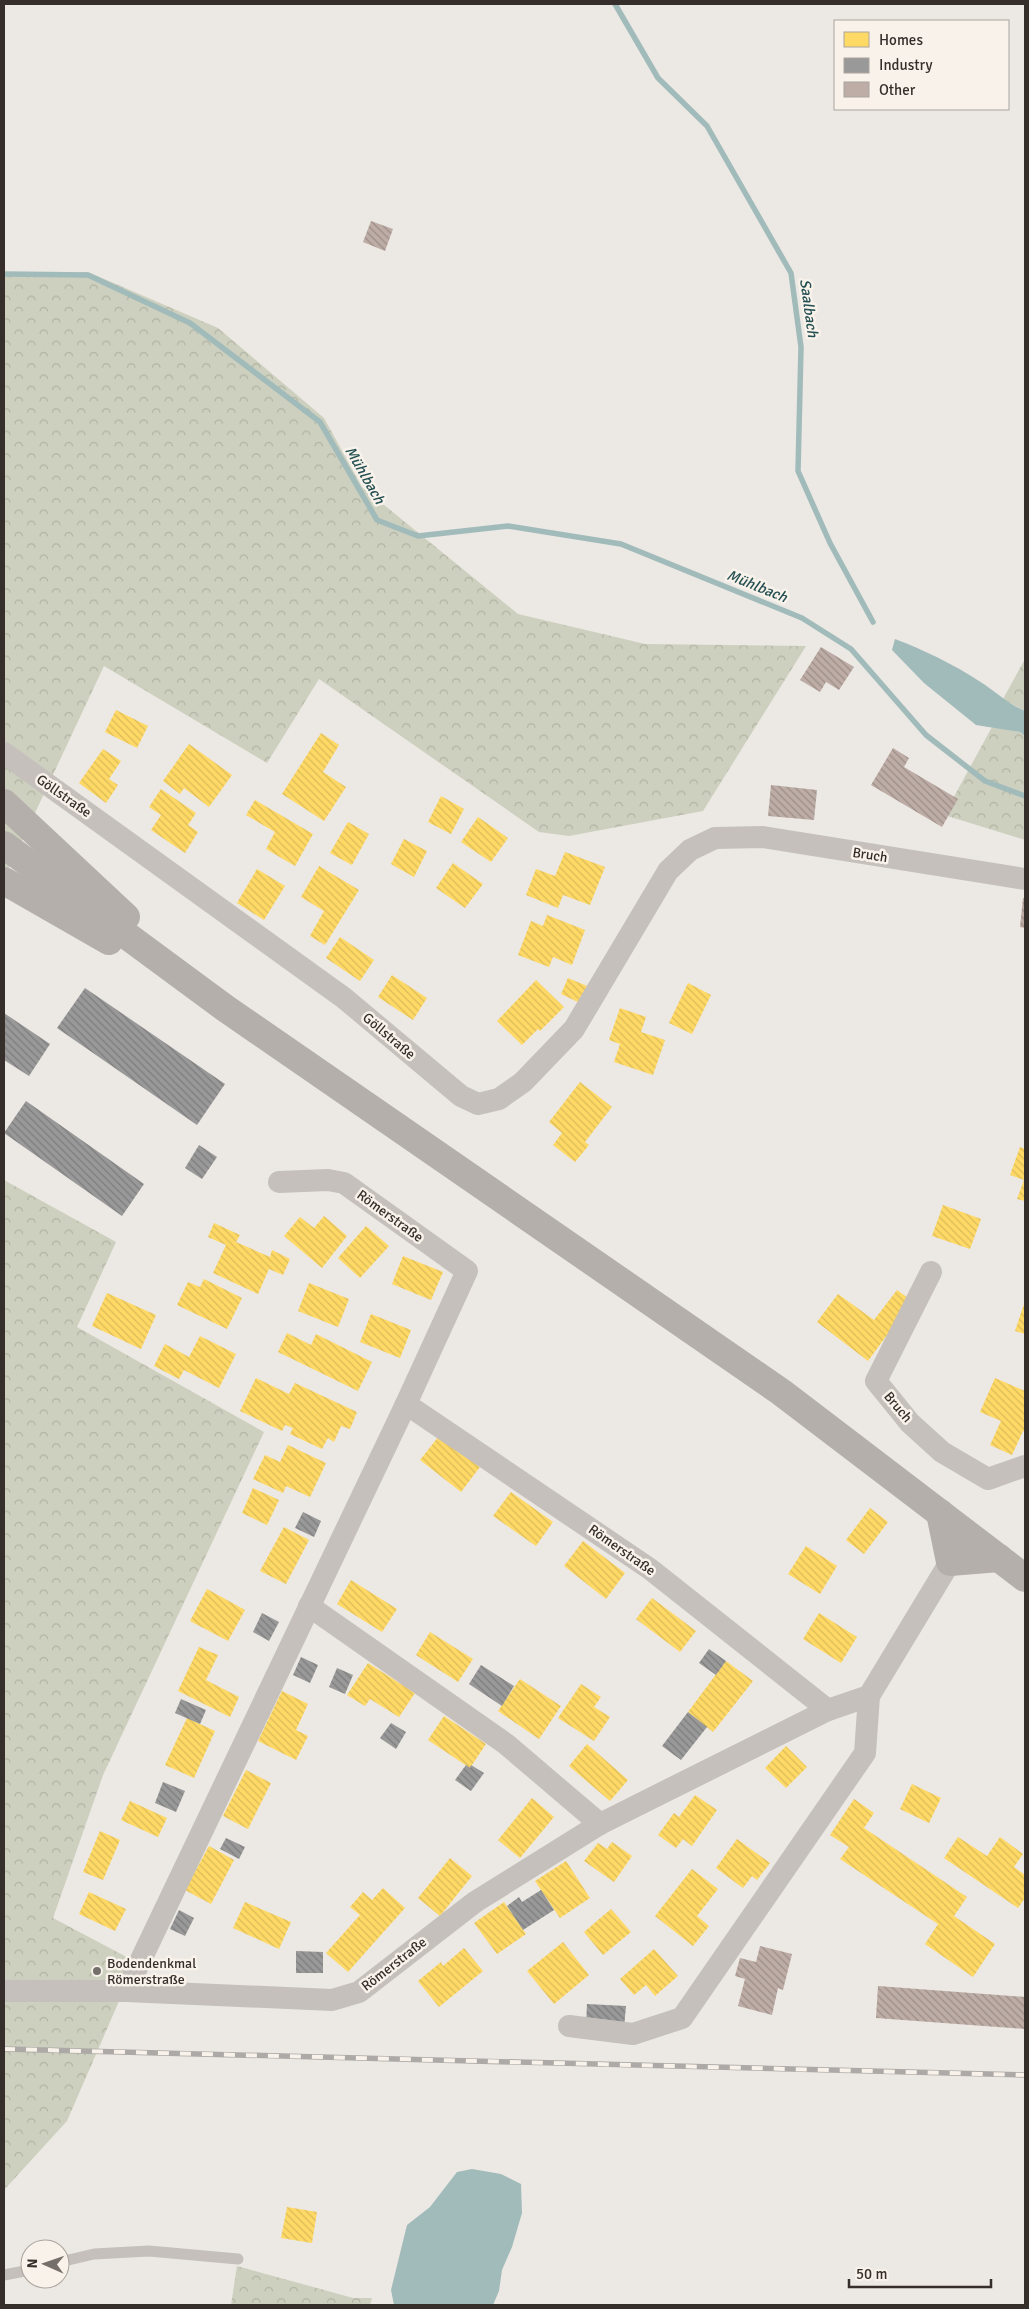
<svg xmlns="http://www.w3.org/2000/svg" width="1029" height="2309" font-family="Signika,sans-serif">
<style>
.forest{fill:url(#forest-crowns)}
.water{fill:#a1bbbb}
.homes{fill:url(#homes-back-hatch)}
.industry{fill:url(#industry-back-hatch)}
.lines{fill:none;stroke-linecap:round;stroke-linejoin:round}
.stream{stroke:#a1bbbb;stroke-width:5.5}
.building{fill:url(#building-back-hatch)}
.service{stroke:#c5c0bc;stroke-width:11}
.minor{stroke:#c5c0bc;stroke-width:22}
.primary{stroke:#b4afab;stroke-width:28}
.rail-casing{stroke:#ada9a6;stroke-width:5.5}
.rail{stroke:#f8f2eb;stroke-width:4;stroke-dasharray:11;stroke-linecap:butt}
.poi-dot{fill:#756f6b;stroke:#f8f2eb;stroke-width:2}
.labels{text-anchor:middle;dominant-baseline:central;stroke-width:5;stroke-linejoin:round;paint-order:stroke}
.street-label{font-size:14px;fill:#352e2a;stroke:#f8f2eb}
.poi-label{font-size:14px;fill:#352e2a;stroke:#f8f2eb;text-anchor:start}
.water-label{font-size:15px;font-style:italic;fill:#244f52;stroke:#f8f2eb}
</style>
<defs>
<pattern id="forest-crowns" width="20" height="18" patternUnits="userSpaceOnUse" patternTransform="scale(1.25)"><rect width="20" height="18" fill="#cdd0be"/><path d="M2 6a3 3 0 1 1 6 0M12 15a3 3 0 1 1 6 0" fill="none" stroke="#b1b3a3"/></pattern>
<pattern id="homes-back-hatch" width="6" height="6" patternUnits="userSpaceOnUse" patternTransform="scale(1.25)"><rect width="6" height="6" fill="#ffd966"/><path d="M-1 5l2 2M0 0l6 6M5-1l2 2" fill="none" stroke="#dbbb59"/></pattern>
<pattern id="industry-back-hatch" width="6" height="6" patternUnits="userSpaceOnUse" patternTransform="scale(1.25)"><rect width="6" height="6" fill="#999"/><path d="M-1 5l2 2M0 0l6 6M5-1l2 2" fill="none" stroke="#7e7d7d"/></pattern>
<pattern id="building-back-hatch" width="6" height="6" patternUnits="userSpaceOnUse" patternTransform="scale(1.25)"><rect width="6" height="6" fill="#beada6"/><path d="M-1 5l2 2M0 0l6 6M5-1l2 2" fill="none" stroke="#9b8d87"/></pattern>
</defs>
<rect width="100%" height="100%" fill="#ece8e3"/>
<!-- forest -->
<g class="forest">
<polygon points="88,272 218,328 324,418 362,487 518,614 645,644 806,646 703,811 569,836 539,832 319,679 267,763 104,666 4,879 4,275"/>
<polygon points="1025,659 1025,711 1003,699"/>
<polygon points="992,727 1020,732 1025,736 1025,840 944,815"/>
<polygon points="4,1180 116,1242 77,1327 264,1432 103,1775 53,1918 136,1962 67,2121 4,2190"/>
<polygon points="237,2266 353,2298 372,2298 370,2305 231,2305"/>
</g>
<!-- water -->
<g class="water">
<path d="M895,639c29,11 58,25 84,42 16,10 29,23 46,30v25l-5,-4 -44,-7 -52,-42 -32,-33z"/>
<polygon points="472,2169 501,2174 521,2184 522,2213 512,2247 502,2270 499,2291 493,2305 394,2305 391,2290 407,2225 430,2207 457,2172"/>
</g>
<!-- homes -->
<g class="homes">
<polygon points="116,710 148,726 137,748 105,732"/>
<polygon points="321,733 339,745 323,772 346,787 324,821 282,794"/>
<polygon points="189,744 232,775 209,807 184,788 180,794 163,781"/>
<polygon points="103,749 121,761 109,779 118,785 106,803 79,783"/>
<polygon points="161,789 196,813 188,825 198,832 185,853 151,830 161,815 149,807"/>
<polygon points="441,796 464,809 451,834 428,822"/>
<polygon points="255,800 313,834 295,866 266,849 275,832 246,815"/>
<polygon points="478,817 508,838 491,862 461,842"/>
<polygon points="348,822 369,834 352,865 330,853"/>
<polygon points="404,839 427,851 414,877 391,864"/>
<polygon points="565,852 605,867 590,905 563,895 558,908 526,895 536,869 555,876"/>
<polygon points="453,863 483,884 465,908 436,888"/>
<polygon points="319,866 359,890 325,945 310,936 324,911 301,897"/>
<polygon points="257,869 285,886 264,920 237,903"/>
<polygon points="547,915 585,930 572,965 553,957 549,967 518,955 531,921 543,926"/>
<polygon points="340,937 374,960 360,981 326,958"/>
<polygon points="392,975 427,998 413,1020 378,997"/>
<polygon points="568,978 587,986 580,1003 561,994"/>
<polygon points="536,980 564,1007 540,1031 538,1029 522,1045 497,1021"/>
<polygon points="688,983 711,995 692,1034 669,1023"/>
<polygon points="620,1008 646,1017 641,1032 665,1040 653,1075 614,1062 620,1044 609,1040"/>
<polygon points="580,1082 612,1107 585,1142 589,1145 575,1162 553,1145 562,1133 549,1122"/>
<polygon points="1020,1147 1025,1149 1025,1201 1017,1199 1024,1180 1010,1175"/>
<polygon points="943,1205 981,1219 970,1249 932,1236"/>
<polygon points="324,1216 347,1236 322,1268 284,1236 300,1217 314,1228"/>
<polygon points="214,1223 240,1235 236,1242 270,1257 272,1250 290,1259 283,1275 269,1269 258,1294 213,1273 226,1245 208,1237"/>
<polygon points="366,1226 389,1246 360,1278 338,1258"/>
<polygon points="403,1256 443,1272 431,1300 392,1284"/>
<polygon points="204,1279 242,1298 227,1329 177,1305 188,1282 200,1287"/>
<polygon points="309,1283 349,1299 338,1327 298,1311"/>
<polygon points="897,1290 912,1301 868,1361 817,1322 838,1294 874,1320"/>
<polygon points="107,1293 156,1315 141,1349 92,1326"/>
<polygon points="1025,1301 1025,1334 1015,1331"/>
<polygon points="371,1314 411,1330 400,1358 360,1342"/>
<polygon points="287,1333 311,1345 316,1334 372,1362 358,1391 278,1352"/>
<polygon points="200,1336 236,1354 219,1388 184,1370 179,1379 154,1366 165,1344 189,1357"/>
<polygon points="256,1378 289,1394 295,1383 357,1412 350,1429 341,1426 334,1442 328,1438 322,1449 290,1434 293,1428 285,1425 282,1431 240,1411"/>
<polygon points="995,1378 1025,1391 1025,1432 1023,1431 1012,1455 990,1445 1001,1421 980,1412"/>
<polygon points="439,1436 480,1467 461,1492 420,1460"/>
<polygon points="288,1445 326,1463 310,1497 286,1486 283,1493 253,1479 265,1455 280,1462"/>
<polygon points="253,1488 279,1500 267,1525 242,1513"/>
<polygon points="511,1492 553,1522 536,1546 493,1516"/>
<polygon points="870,1508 888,1522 864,1554 846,1540"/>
<polygon points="284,1527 309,1540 286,1584 260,1571"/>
<polygon points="583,1541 625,1573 606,1599 564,1566"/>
<polygon points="806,1546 837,1566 820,1594 788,1574"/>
<polygon points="351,1580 397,1609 382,1632 337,1604"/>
<polygon points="207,1589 245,1610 228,1641 190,1621"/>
<polygon points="652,1598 696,1631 680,1652 636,1619"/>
<polygon points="819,1613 857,1637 841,1663 803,1639"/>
<polygon points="430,1632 473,1659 458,1682 416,1655"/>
<polygon points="199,1647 218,1655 206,1680 239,1697 230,1717 178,1691"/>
<polygon points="726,1661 753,1681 713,1732 688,1712"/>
<polygon points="368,1663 415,1693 399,1717 370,1699 365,1706 347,1695"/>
<polygon points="520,1679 561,1706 539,1739 498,1711"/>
<polygon points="581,1684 601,1697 594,1707 610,1717 594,1741 558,1718"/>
<polygon points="282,1691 308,1704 296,1730 308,1736 296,1760 258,1741"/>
<polygon points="444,1716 486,1744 470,1768 428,1740"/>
<polygon points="187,1718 215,1731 194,1778 165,1765"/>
<polygon points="587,1744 628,1780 610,1801 569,1766"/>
<polygon points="786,1746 807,1767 786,1788 765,1768"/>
<polygon points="246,1770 271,1783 248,1829 223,1816"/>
<polygon points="912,1784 941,1798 929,1823 900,1809"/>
<polygon points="695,1795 717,1810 692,1846 683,1839 676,1848 658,1835 674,1813 679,1817"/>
<polygon points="532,1798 554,1817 520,1858 498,1840"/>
<polygon points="854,1799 874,1813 864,1828 967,1897 954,1916 995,1944 973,1977 925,1944 938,1924 840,1859 849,1847 830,1835"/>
<polygon points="130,1801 167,1818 158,1837 121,1820"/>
<polygon points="100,1831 120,1840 103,1880 83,1872"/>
<polygon points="958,1837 987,1856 1000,1837 1023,1854 1014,1867 1025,1875 1025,1898 1018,1908 944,1858"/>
<polygon points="737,1839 770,1863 757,1880 752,1876 743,1888 716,1868"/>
<polygon points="612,1842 632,1856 614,1882 584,1861 598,1843 607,1849"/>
<polygon points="209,1846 234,1860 211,1904 185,1890"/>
<polygon points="450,1858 472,1876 440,1916 418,1898"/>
<polygon points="566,1861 590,1898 560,1918 535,1881"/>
<polygon points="692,1869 718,1889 697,1916 709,1926 693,1946 655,1916"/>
<polygon points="383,1888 405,1908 348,1972 326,1953 360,1915 350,1907 363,1892 372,1900"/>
<polygon points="89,1892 126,1909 115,1931 79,1914"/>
<polygon points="245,1902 291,1922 279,1949 233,1928"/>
<polygon points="504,1902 526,1934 497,1954 474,1923"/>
<polygon points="611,1909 631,1932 603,1955 584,1932"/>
<polygon points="563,1942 589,1975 554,2004 527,1971"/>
<polygon points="464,1948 483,1971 439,2007 418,1981 441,1962 443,1966"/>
<polygon points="654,1949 678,1976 655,1996 646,1985 634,1995 620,1979"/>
<polygon points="287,2207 317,2212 312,2243 281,2238"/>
</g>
<!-- industry -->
<g class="industry">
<polygon points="85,988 225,1084 197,1125 57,1028"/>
<polygon points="4,1013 50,1044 29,1076 4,1060"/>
<polygon points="26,1101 144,1184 122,1216 4,1133"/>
<polygon points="199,1145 217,1157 202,1179 185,1168"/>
<polygon points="303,1512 321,1521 314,1537 295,1528"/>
<polygon points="262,1613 279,1622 269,1641 253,1632"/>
<polygon points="709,1649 726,1661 716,1675 699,1663"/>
<polygon points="301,1657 318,1665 310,1683 293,1675"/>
<polygon points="481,1665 514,1686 502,1706 469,1684"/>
<polygon points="337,1668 353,1675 345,1694 329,1687"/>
<polygon points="181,1699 206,1710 200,1724 175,1713"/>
<polygon points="688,1712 707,1727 681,1760 662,1746"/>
<polygon points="391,1723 406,1732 396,1749 380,1738"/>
<polygon points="466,1765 470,1768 471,1765 484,1773 471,1791 455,1780"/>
<polygon points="163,1782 185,1791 176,1812 155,1803"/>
<polygon points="226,1838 245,1847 239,1859 220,1849"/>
<polygon points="541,1890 554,1910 523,1930 507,1906 519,1897 522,1902"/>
<polygon points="179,1910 194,1918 185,1936 170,1929"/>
<polygon points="296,1951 323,1952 323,1973 296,1973"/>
<polygon points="587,2004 626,2006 624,2028 586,2025"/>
</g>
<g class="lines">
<!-- stream -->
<g class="stream">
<polyline points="615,4 658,78 707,126 791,273 801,347 798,471 830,543 873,622"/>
<polyline points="4,274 88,275 190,323 320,422 377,520 418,536 508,526 621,544 802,618 851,649 926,735 985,781 1025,796"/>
</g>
</g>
<!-- building -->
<g class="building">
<polygon points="371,221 393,229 385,251 363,242"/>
<polygon points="821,647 854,667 839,690 826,682 820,692 800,680"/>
<polygon points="893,748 909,758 904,767 958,799 942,827 871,785"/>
<polygon points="771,785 817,790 814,820 768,816"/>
<polygon points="1023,898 1025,898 1025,928 1020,927"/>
<polygon points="760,1946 792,1954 783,1990 778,1988 772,2015 738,2006 745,1979 735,1976 740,1958 756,1962"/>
<polygon points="878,1986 1025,1997 1025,2029 876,2018"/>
</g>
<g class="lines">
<!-- service -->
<g class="service">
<polyline points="60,2262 94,2254 149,2251 238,2259"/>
<polyline points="4,2275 30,2270"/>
</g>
<!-- minor -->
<g class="minor">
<polyline points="4,753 344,998 461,1096 478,1104 499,1099 523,1082 574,1029 668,871 690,850 715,838 763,837 1025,879"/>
<polyline points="279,1182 328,1180 344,1183 467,1271 406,1404 126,1991 332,2000 359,1992 475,1902 600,1824 828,1710 869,1696 950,1562"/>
<polyline points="931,1272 876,1381 910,1423 942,1452 988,1479 1025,1466"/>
<polyline points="406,1404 650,1569 828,1710"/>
<polyline points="309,1606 506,1744 600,1824"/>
<polyline points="4,1991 126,1991"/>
<polyline points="569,2026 633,2034 682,2018 865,1753 869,1696"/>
</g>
<!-- primary -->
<g class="primary">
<polyline points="4,803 126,917"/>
<polyline points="4,845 225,1008 781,1392 1025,1578"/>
<polyline points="4,881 109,941"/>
<polyline points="940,1513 950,1562 999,1558"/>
</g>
<!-- rail casing -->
<g class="rail-casing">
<polyline id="rail" points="4,2049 1025,2075"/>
</g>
<!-- rail -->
<use href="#rail" class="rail"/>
</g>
<!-- markers -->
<circle class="poi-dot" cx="97" cy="1971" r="5"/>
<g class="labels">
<!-- street labels -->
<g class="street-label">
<text transform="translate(64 796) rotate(35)">Göllstraße</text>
<text transform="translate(870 855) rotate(9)">Bruch</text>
<text transform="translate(389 1036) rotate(40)">Göllstraße</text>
<text transform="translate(390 1216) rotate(36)">Römerstraße</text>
<text transform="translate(898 1407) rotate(50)">Bruch</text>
<text transform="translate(622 1550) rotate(35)">Römerstraße</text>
<text transform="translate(394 1964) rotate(-38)">Römerstraße</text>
</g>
<!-- poi labels -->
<g class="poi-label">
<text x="107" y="1963">Bodendenkmal<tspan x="107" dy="16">Römerstraße</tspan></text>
</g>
<!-- water labels -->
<g class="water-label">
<text transform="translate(809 308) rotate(82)">Saalbach</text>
<text transform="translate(365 475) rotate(60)">Mühlbach</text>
<text transform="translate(757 586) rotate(22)">Mühlbach</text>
</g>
</g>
<!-- border -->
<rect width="1029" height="2309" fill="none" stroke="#352e2a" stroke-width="10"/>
<!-- legend -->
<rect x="834" y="20" width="175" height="90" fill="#f8f2eb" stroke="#aaa49e"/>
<rect x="844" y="32" width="25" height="15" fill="#ffd966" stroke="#aaa49e"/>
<text x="879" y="45" font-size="15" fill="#352e2a">Homes</text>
<rect x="844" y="58" width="25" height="15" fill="#999999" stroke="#aaa49e"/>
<text x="879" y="70" font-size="15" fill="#352e2a">Industry</text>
<rect x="844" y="82" width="25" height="15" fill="#beada6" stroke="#aaa49e"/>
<text x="879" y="95" font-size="15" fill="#352e2a">Other</text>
<!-- north arrow -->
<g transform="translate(45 2264) rotate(272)"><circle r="24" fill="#f8f2eb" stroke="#aaa49e"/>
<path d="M0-4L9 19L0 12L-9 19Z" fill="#756f6b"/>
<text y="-8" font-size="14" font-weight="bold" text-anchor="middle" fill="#352e2a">N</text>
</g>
<!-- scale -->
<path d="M849 2279v8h142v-8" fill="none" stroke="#352e2a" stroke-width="2.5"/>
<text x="856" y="2279" font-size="15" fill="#352e2a" stroke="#f8f2eb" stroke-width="4" paint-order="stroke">50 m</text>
</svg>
